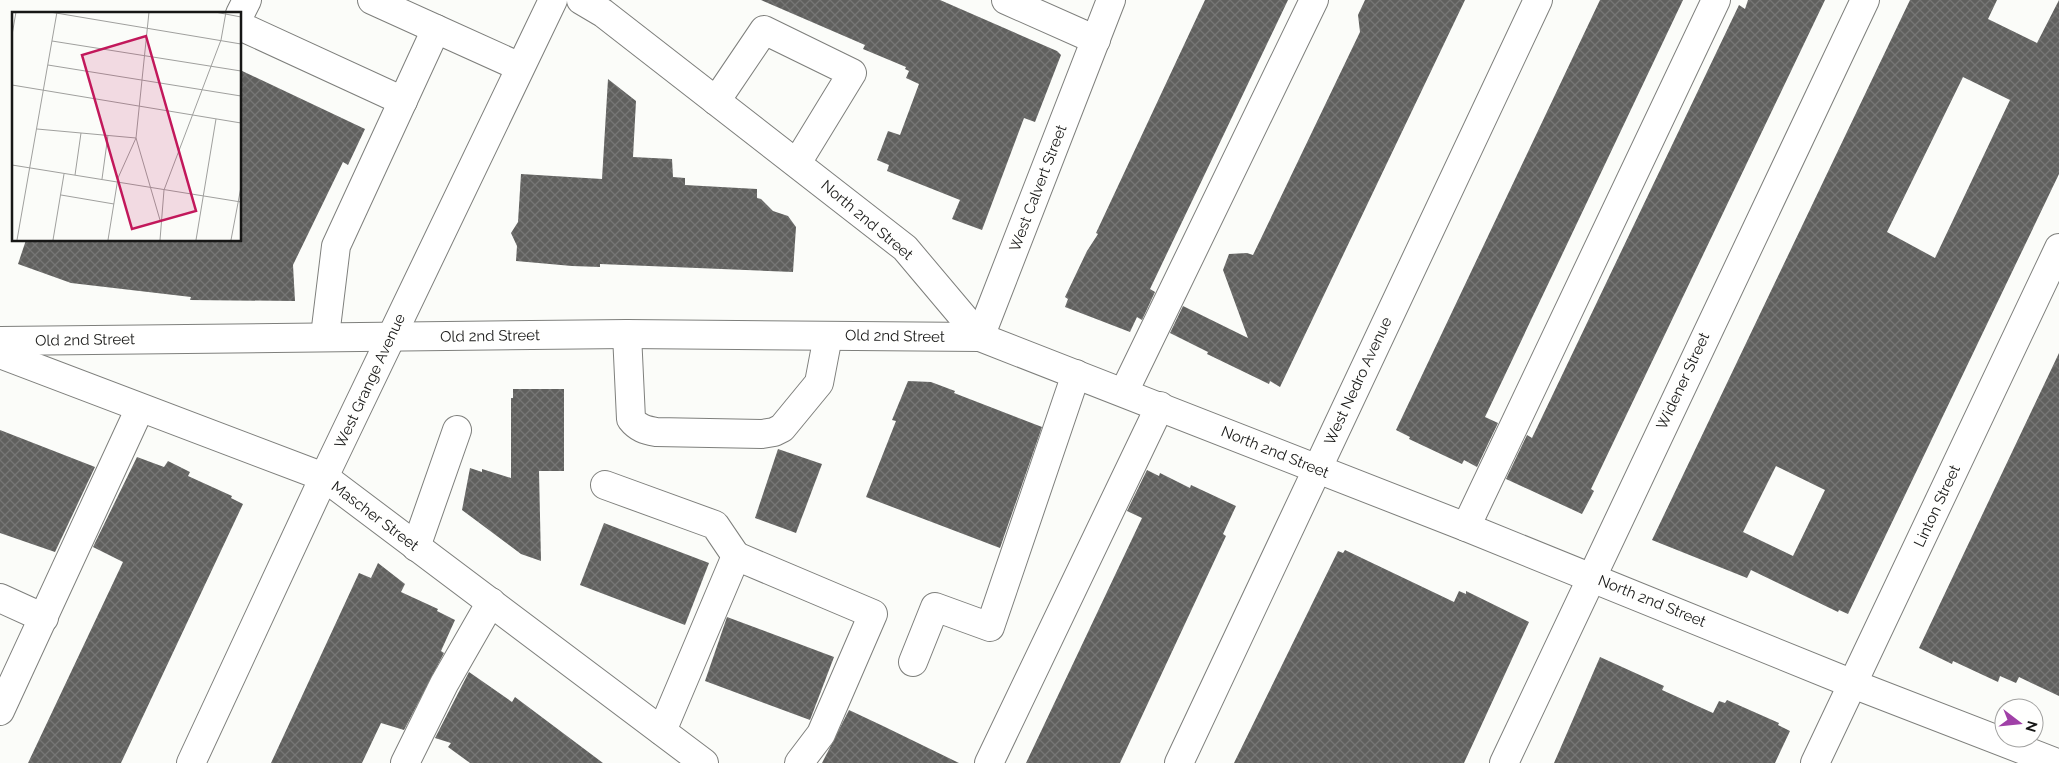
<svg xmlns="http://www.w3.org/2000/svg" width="2059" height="763" font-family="Raleway,sans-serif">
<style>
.building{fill:url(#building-cross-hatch);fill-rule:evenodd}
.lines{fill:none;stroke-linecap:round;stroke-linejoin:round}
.minor-casing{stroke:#7e7f7c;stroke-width:30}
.minor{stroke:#fff;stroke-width:28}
.labels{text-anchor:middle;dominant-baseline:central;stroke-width:5;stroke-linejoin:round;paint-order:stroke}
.street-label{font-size:15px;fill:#171716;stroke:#fffffe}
.inset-road{fill:none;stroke:#a0a09e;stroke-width:1}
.view{fill:#c2185b;fill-opacity:0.15;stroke:#c2185b;stroke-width:2.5}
.inset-edge{fill:none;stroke:#171716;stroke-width:2.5}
</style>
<defs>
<pattern id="building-cross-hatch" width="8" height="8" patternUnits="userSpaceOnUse" patternTransform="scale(1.25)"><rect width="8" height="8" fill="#60605e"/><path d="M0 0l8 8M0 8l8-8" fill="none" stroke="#767675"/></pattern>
</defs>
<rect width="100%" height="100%" fill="#fbfcf9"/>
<!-- building -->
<g class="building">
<polygon points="761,0 940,0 1057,51 1061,55 1035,122 1024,118 982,230 952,219 960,200 887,171 889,165 877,160 888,131 900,135 919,84 906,78 909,71 905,69 906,67 863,49 865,45"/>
<polygon points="1205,0 1288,0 1150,289 1155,292 1142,320 1137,317 1130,332 1065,307 1068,299 1065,297 1087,251 1098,234 1096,233"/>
<polygon points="1365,0 1465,0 1280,387 1270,381 1269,384 1207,354 1208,352 1170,333 1183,306 1248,338 1223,270 1229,254 1247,253 1253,255 1360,32 1358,15"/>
<polygon points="1600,0 1683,0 1485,417 1498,423 1477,467 1464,460 1462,464 1409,439 1410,437 1396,430"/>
<polygon points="1748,0 1825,0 1591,489 1594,491 1582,514 1506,479 1527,435 1532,438 1739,5 1745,9"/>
<path d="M1910,0h87l-9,19 49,24 22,-43v174l-211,440 -9,-4 -1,2 -87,-42 -4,8 -95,-38zM1963,77l47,23 -75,158 -48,-26zM1776,466l49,24 -32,66 -50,-24z"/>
<polygon points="240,70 365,129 348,165 343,162 293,265 295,301 190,300 191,297 71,283 18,264 26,240 240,240"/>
<polygon points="608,79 636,101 633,157 672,159 673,177 685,178 685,185 757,189 757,198 761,199 773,211 788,216 796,227 793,272 600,264 600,267 572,266 516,261 517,246 511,233 518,222 521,174 602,179"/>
<polygon points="2059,353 2059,696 2019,677 2016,683 2000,676 1998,682 1953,661 1952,664 1919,648"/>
<polygon points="908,381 931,382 955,391 954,393 1042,427 1000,548 866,497 896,421 892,420"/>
<polygon points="513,389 564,389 564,471 539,471 541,561 521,554 462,510 470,468 482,472 482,469 511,478 511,398 513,398"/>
<polygon points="0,430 95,467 55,552 0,533"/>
<polygon points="778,449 822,464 796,533 755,518"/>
<polygon points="137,457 164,467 168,461 190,472 188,476 232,496 231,498 243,504 121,763 28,763 123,562 93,547"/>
<polygon points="1147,470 1159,476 1160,473 1190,488 1191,485 1236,506 1223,534 1226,536 1120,763 1026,763 1142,518 1127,511"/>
<polygon points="604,523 709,563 685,625 580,585"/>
<polygon points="1345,550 1454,602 1459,591 1466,594 1466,591 1529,622 1464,763 1234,763 1338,551 1343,553"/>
<polygon points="378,563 405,584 401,592 438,609 437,611 455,620 441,651 444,653 404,730 381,723 362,763 271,763 359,573 371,578"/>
<polygon points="727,617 834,657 810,720 705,681"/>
<polygon points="1600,657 1664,686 1662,690 1713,713 1719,701 1725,703 1727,700 1779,723 1778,725 1790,731 1775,763 1554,763"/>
<polygon points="469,672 512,702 515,697 603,763 470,763 448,747 451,743 435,738"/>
<polygon points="849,710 883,726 959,763 822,763"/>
</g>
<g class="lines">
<!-- minor casing -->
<g class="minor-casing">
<g id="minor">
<polyline points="372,0 436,29"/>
<polyline points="581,0 603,13 905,248 980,337 1466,527 1853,684 2057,763"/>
<polyline points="1006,0 1096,40"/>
<polyline points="240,14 247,0"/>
<polyline points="240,26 403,101"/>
<polyline points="716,101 764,30 852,73 797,163"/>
<path d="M627,334l4,85c7,9 14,11 25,13l106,2 12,-2 8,-4 37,-45 9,-47"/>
<polyline points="325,336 336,246 436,29 520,67"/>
<polyline points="980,337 1111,0"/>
<polyline points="0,341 627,334 980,337"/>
<polyline points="0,354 324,477 704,763"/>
<polyline points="1124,392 1314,0"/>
<polyline points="605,485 715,525 736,556"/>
<polyline points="1466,527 1716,0"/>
<polyline points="416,547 457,430"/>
<polyline points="0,598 44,618"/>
<polyline points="913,662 935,607 990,627 1076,374"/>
<polyline points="0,711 140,408"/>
<polyline points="662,731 736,556 873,614 821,734 799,763"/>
<polyline points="191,763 324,477 553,0"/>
<polyline points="405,763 444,684 491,602"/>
<polyline points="989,763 1160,406"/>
<polyline points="1179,763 1538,0"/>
<polyline points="1504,763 1865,0"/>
<polyline points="1815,763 2059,248"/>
</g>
</g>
<!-- minor -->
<use href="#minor" class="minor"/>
</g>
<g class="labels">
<!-- street labels -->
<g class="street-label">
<text transform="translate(1038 188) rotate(-69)">West Calvert Street</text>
<text transform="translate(867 220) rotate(40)">North 2nd Street</text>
<text transform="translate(490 336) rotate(-1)">Old 2nd Street</text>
<text transform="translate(895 336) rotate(1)">Old 2nd Street</text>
<text transform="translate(85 340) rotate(-1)">Old 2nd Street</text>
<text transform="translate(370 381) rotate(-65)">West Grange Avenue</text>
<text transform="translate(1358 381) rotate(-65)">West Nedro Avenue</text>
<text transform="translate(1683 381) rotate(-65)">Widener Street</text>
<text transform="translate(1275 452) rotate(22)">North 2nd Street</text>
<text transform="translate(1937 506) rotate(-65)">Linton Street</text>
<text transform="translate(375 516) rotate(37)">Mascher Street</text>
<text transform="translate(1652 601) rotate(22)">North 2nd Street</text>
</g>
</g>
<!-- overview -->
<g transform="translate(12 12)">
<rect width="229" height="229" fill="#fbfcf9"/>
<path class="inset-road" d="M38,0l191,32M203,0l26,5M0,23l4,-23M40,29l189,30M36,53l193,31M0,73l229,38M25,117l99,9M124,126l24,82M0,153l229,37M63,163l6,-42M90,167l6,-44M49,183l53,9M5,228l40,-228M41,228l11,-66M96,228l10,-62 18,-40 13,-126M148,228l4,-50 57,-150 5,-28M184,228l20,-121M219,228l10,-53"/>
<path class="view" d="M134,24l50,175 -64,18 -50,-174z"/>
<rect width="229" height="229" class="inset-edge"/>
</g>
<!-- north arrow -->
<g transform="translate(2019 723) rotate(106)"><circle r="24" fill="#fffffe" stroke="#a2a2a1"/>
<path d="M0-4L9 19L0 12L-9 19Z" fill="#a040a7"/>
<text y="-8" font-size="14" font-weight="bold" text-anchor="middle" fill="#171716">N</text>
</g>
</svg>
